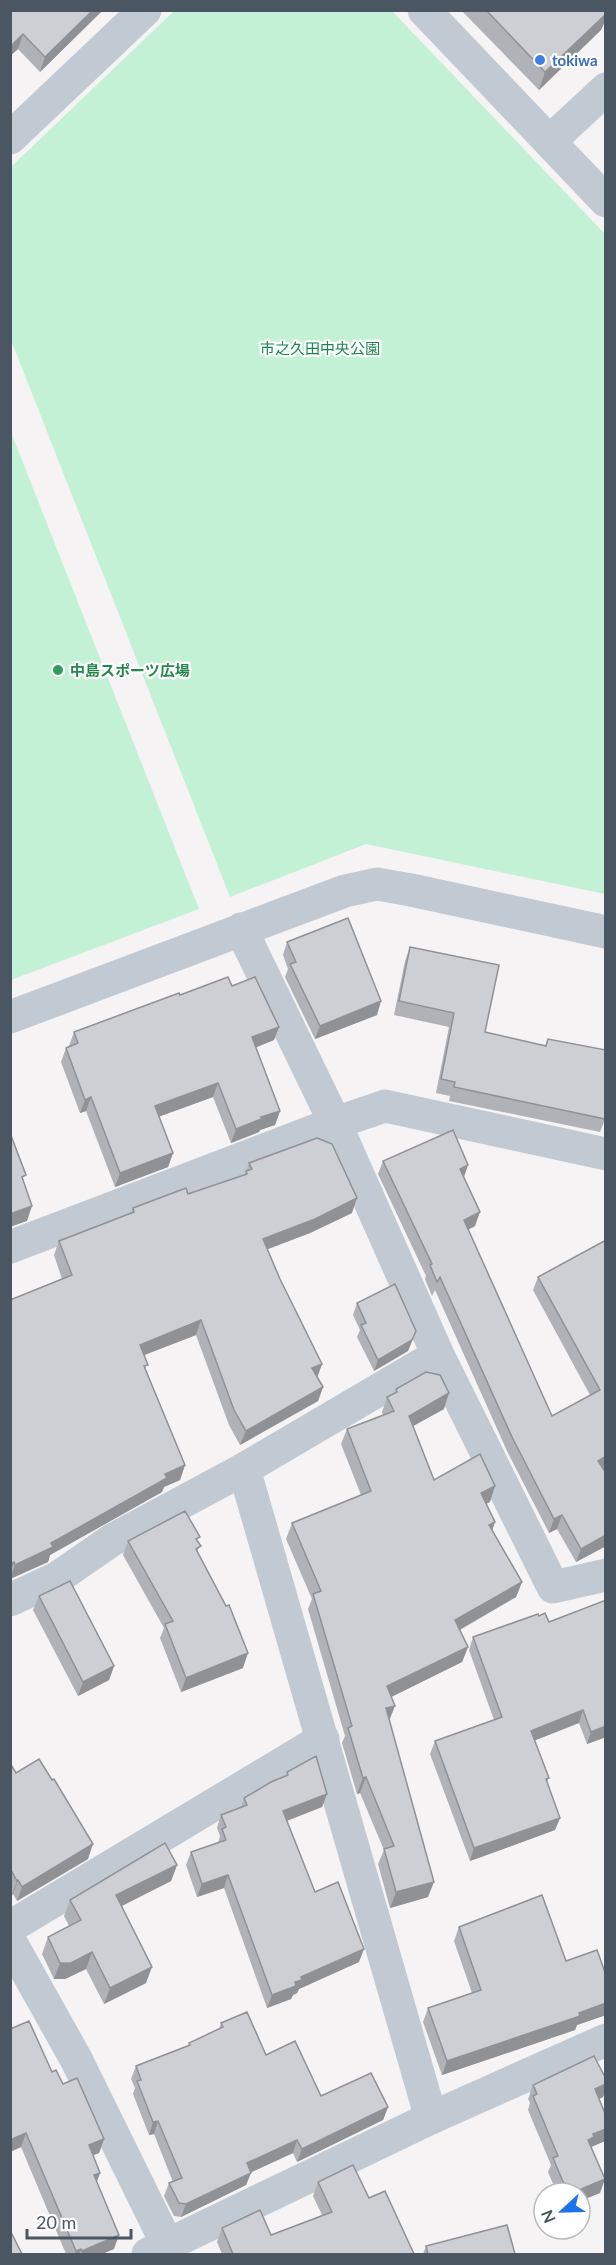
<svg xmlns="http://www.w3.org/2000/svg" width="616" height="2265" font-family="Lato,'Noto Sans JP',sans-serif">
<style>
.green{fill:#c3f1d5}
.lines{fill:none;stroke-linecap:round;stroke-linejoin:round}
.minor{stroke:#c1cad2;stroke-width:33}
.tertiary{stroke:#c1cad2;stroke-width:33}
.wall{fill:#b0b2b7}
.shaded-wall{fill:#909195}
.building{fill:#cdcfd5;stroke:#909195;stroke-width:1.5}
.shop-dot{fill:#3f7fe0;stroke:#fff;stroke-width:2}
.leisure-dot{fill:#2e9e5b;stroke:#fff;stroke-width:2}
.labels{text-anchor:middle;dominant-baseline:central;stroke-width:4.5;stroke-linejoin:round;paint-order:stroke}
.shop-label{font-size:15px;font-weight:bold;fill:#366cbe;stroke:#fff;text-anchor:start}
.park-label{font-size:15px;fill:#17864f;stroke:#fff}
.leisure-label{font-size:15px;font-weight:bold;fill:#27864d;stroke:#fff;text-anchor:start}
</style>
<rect width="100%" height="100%" fill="#f5f3f3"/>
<!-- green -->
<g class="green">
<polygon points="175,10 392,11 605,234 605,894 366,844 230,897 11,340 11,167"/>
<polygon points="10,430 199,909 11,980 10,980"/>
</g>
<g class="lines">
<!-- minor -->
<g class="minor">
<polyline points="424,10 606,201"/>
<polyline points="550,141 606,89"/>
<polyline points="241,929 335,1123 438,1355 553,1587 606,1575"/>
<polyline points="10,1247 335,1123 385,1106 606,1154"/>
<polyline points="244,1469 431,2118"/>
<polyline points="10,1600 57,1578 112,1540 244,1469 438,1355"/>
<polyline points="10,1927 323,1739"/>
<polyline points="10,1941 76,2059 172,2254"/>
<polyline points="148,2254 431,2118 606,2040"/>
</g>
<!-- tertiary -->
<g class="tertiary">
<polyline points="10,138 145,10"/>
<polyline points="10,1017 345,891 377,884 411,890 606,932"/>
</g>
</g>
<!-- wall -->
<g class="wall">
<polygon points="10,10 103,10 40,72 18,49 10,56"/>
<polygon points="461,10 606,10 605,20 601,30 539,90"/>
<polygon points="287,942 377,1015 315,1039 285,977 288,969 283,955"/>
<polygon points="410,947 485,1032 545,1046 548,1039 606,1050 606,1122 604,1122 600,1132 449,1101 450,1096 436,1093 449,1027 394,1015 405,961"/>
<polygon points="232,986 279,1027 274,1040 256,1047 280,1111 275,1125 260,1130 259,1132 231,1143 213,1097 159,1116 173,1153 168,1167 115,1187 86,1111 80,1113 61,1062 66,1048 69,1046 74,1032 180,995"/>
<polygon points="383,1161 468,1165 464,1177 475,1226 468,1230 552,1416 590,1395 533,1290 538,1277 606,1240 603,1469 606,1473 606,1546 576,1562 557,1529 549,1533 507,1451 435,1290 432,1296 425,1279 426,1276 378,1174"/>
<polygon points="249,1163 352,1213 310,1233 267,1249 280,1279 322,1364 317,1377 323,1387 318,1401 240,1445 229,1425 196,1335 144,1355 146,1370 185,1465 180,1480 164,1487 162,1492 50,1555 48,1562 10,1579 10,1300 62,1279 54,1255 59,1241 131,1213 133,1208 188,1194 245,1175"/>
<polygon points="357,1303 416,1331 408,1351 374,1371 357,1337 360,1330 353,1315"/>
<polygon points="396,1389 444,1409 413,1426 434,1480 490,1502 486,1504 495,1522 492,1531 522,1582 516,1597 460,1630 468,1647 462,1662 391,1697 389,1720 428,1897 390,1908 378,1864 384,1850 360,1793 357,1794 342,1743 345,1736 308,1609 312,1599 286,1539 292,1523 361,1495 341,1444 347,1429 383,1415 382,1412 387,1397 394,1394"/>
<polygon points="128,1541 198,1542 198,1553 243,1668 181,1692 160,1638 164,1628 123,1555"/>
<polygon points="39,1596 114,1666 109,1680 78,1696 33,1610"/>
<polygon points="606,1600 606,1737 587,1744 579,1723 535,1740 549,1778 547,1782 560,1818 555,1830 470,1861 430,1754 435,1741 494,1720 469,1650 473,1637 539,1616 549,1622"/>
<polygon points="10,1763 16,1773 88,1859 17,1901 13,1894 12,1895 10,1893"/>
<polygon points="287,1772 327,1794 322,1807 287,1821 315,1892 359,1962 299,1989 297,1993 293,1995 291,1999 267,2008 224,1888 197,1897 186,1865 191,1852 218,1843 220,1836 217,1828 221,1815 241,1807 244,1798 286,1776"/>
<polygon points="177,1865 171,1881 121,1906 146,1983 104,2004 86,1969 65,1979 54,1979 42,1954 48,1937 69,1926 64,1916 70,1900"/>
<polygon points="459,1927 566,1961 606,1975 606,2015 577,2025 575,2030 442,2075 423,2022 428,2008 472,1993 454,1941"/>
<polygon points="221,2023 321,2096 388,2107 383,2120 297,2162 293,2153 251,2172 246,2185 181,2217 174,2216 164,2196 169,2183 173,2182 154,2134 149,2135 133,2094 135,2088 131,2079 136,2066 188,2046 189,2043 219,2029"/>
<polygon points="52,2072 104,2139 99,2153 93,2155 97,2182 114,2249 102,2254 66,2254 21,2147 10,2152"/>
<polygon points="606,2079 606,2090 603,2097 599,2099 606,2116 606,2140 605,2141 591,2147 600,2193 580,2201 580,2193 557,2193 548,2172 551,2165 528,2110 530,2103 528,2099 533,2085"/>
<polygon points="318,2182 369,2198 414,2254 222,2254 217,2242 222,2228 271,2235 322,2215 313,2196"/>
<polygon points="426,2246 515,2254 423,2254"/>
</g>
<!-- shaded-wall -->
<g class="shaded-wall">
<polygon points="93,10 103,10 40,72 45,57"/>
<polygon points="606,10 606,19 601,30 539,90 545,72"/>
<polygon points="23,34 18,49 10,56 10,47"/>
<polygon points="381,1001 377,1015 315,1039 320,1026"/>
<polygon points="279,1027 274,1040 247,1051 252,1037"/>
<polygon points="218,1083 213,1097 150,1120 155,1106"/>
<polygon points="91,1097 86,1111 80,1113 85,1100"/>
<polygon points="280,1111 275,1125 260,1130 259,1132 231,1143 236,1129 261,1117"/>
<polygon points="173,1153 168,1167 115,1187 120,1173"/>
<polygon points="468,1165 463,1179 460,1169"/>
<polygon points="357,1198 352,1213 310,1233 258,1253 263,1239"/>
<polygon points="32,1206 27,1221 10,1227 10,1214"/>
<polygon points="480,1212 475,1226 459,1234 464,1220"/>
<polygon points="201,1320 196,1335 134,1359 140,1345"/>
<polygon points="416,1331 408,1351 374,1371 378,1360"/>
<polygon points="322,1364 317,1378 312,1368"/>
<polygon points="323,1387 318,1401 240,1445 246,1431"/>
<polygon points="449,1393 444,1409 404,1431 409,1416"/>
<polygon points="606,1456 606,1467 593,1474 598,1461"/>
<polygon points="185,1465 180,1480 164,1487 162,1492 50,1555 48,1562 10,1579 15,1565 165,1474"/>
<polygon points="495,1486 490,1502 475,1509 481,1493"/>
<polygon points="562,1515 557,1529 549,1533 554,1519"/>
<polygon points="495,1522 489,1538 489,1525"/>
<polygon points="606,1535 606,1546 576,1562 581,1549"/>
<polygon points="14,1562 10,1573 10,1564"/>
<polygon points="522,1582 516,1597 450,1635 455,1620"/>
<polygon points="468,1647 462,1662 381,1702 387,1686"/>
<polygon points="248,1653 243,1668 181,1692 186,1678"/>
<polygon points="114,1666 109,1680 78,1696 83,1682"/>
<polygon points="395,1706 389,1721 386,1708"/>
<polygon points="583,1710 579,1723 526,1744 531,1731"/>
<polygon points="606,1726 606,1737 587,1744 591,1732"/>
<polygon points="366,1777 360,1793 357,1794 363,1778"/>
<polygon points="327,1794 322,1807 278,1824 283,1811"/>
<polygon points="560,1818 555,1830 470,1861 474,1848"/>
<polygon points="93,1844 88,1859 17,1901 22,1887"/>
<polygon points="177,1865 171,1881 110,1912 116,1895"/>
<polygon points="228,1875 224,1888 197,1897 202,1884"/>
<polygon points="18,1880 13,1894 12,1895 17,1881"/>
<polygon points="434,1882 428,1897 390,1908 396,1892"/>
<polygon points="364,1949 359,1962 299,1989 297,1993 293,1995 291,1999 267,2008 272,1995 295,1982 301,1977"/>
<polygon points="92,1952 86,1969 65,1979 54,1979 60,1963"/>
<polygon points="152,1967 146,1983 104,2004 110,1988"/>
<polygon points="606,2003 606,2015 577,2025 575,2030 442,2075 447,2061"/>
<polygon points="606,2084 606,2090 603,2097 590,2103 595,2089"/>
<polygon points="388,2107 383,2120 297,2162 302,2149"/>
<polygon points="158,2121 154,2134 149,2135 153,2122"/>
<polygon points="606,2129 605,2141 591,2147 588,2140 593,2134"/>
<polygon points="26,2133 21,2147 10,2152 10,2140"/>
<polygon points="104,2139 99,2153 84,2159 89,2145"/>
<polygon points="297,2140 293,2153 243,2176 247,2163"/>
<polygon points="100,2173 95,2187 94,2175"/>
<polygon points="251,2173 246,2185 181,2217 186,2204"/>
<polygon points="605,2179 600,2193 580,2201 580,2193 572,2193"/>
<polygon points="565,2183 562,2193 560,2193 564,2184"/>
<polygon points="119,2235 114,2249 102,2254 81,2254 82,2251"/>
<polygon points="81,2249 79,2254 75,2254 76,2251"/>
</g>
<!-- building -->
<g class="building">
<polygon points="10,10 93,10 45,57 23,34 10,47"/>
<polygon points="486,10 606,10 606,14 545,72"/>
<polygon points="348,918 381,1001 320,1026 290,964 296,962 287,942"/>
<polygon points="410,947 499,965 485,1032 546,1046 548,1039 606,1050 605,1119 454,1087 455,1082 441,1079 454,1013 399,1001"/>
<polygon points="228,977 232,986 255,977 279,1027 252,1037 280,1111 261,1117 264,1118 236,1129 218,1083 155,1106 173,1153 120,1173 91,1097 85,1100 66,1048 78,1043 74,1032 179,993 180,995"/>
<polygon points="453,1130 468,1165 460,1169 480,1212 464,1220 552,1416 600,1390 538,1277 606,1240 606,1456 598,1461 606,1473 606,1535 581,1549 562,1515 554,1519 512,1437 440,1277 437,1282 430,1265 432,1264 383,1161"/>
<polygon points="10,1133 26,1175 22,1177 32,1206 10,1214"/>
<polygon points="317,1138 332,1144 357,1198 315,1219 263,1239 280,1279 322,1364 312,1368 323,1387 246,1431 234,1410 201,1320 140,1345 148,1365 144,1366 185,1465 165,1474 167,1478 51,1543 53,1547 15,1565 14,1562 10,1564 10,1300 72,1275 59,1241 134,1212 133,1208 186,1188 188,1194 247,1174 246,1171 252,1169 249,1163"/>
<polygon points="395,1284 416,1331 412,1340 378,1360 361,1325 366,1323 357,1303"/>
<polygon points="426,1372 440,1375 449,1393 409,1416 434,1480 480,1454 495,1486 481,1493 495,1522 489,1525 522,1582 455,1620 468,1647 387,1686 395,1706 386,1708 434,1882 396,1892 384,1849 394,1846 366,1777 363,1778 348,1728 352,1726 313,1594 321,1591 292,1523 371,1491 347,1429 394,1411 387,1397 397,1392 396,1389"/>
<polygon points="185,1511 200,1537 196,1539 201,1546 196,1549 226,1606 229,1605 248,1653 186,1678 165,1624 173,1621 128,1541"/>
<polygon points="70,1581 114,1666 83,1682 39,1596"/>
<polygon points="606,1600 606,1726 591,1732 583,1710 531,1731 549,1778 546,1779 560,1818 474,1848 435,1741 502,1717 473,1637 538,1614 539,1616 545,1613 549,1622"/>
<polygon points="316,1756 327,1794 283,1811 315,1892 338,1882 364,1949 301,1977 302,1980 295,1982 296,1986 272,1995 228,1875 202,1884 191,1852 226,1840 222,1829 226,1827 221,1815 247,1805 244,1798 271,1782 288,1775 287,1772"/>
<polygon points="39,1759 52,1780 54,1779 93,1844 22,1887 18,1880 17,1881 10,1868 10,1763 16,1773"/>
<polygon points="165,1843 177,1865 116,1895 152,1967 110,1988 92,1952 71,1963 60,1963 48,1937 81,1920 70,1900"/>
<polygon points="542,1895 566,1961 597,1950 606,1975 606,2003 579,2013 580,2016 447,2061 428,2008 481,1990 459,1927"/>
<polygon points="247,2012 266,2055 295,2041 321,2096 371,2073 388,2107 302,2149 297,2140 247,2163 251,2173 186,2204 179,2203 169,2183 182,2178 158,2121 153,2122 137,2081 141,2080 136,2066 190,2045 189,2043 223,2027 221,2023"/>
<polygon points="29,2021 52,2072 56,2070 63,2084 77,2078 104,2139 89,2145 100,2173 94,2175 119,2235 82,2251 81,2249 76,2251 26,2133 10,2140 10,2029"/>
<polygon points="594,2056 606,2079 606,2084 595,2089 606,2116 606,2129 593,2134 594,2137 588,2140 605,2179 572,2193 569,2193 565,2183 564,2184 553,2158 558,2156 533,2096 537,2094 533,2085"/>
<polygon points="353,2165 369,2198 385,2191 414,2254 233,2254 222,2228 260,2210 271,2235 332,2212 318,2182"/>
<polygon points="507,2225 515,2254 428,2254 426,2246"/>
<polygon points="10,2230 22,2254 10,2254"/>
</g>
<!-- markers -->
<circle class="shop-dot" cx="540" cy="60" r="6"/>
<circle class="leisure-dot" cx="58" cy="670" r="6"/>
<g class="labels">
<!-- shop labels -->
<g class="shop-label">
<text x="552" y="60">tokiwa</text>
</g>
<!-- park labels -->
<g class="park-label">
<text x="320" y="348">市之久田中央公園</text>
</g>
<!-- leisure labels -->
<g class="leisure-label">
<text x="70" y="670">中島スポーツ広場</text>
</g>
</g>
<!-- border -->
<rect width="616" height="2265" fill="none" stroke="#4a5661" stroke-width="24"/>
<!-- north arrow -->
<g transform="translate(562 2211) rotate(248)"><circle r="28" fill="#ffffff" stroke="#b7bbc0" stroke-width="1.5"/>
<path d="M0-4.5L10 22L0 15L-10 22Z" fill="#1a73e8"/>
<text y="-9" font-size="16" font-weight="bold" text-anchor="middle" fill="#4a5661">N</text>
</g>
<!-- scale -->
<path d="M27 2229v9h104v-9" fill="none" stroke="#4a5661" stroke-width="3"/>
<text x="36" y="2229" font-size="18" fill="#4a5661" stroke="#ffffff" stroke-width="4.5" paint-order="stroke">20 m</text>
</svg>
